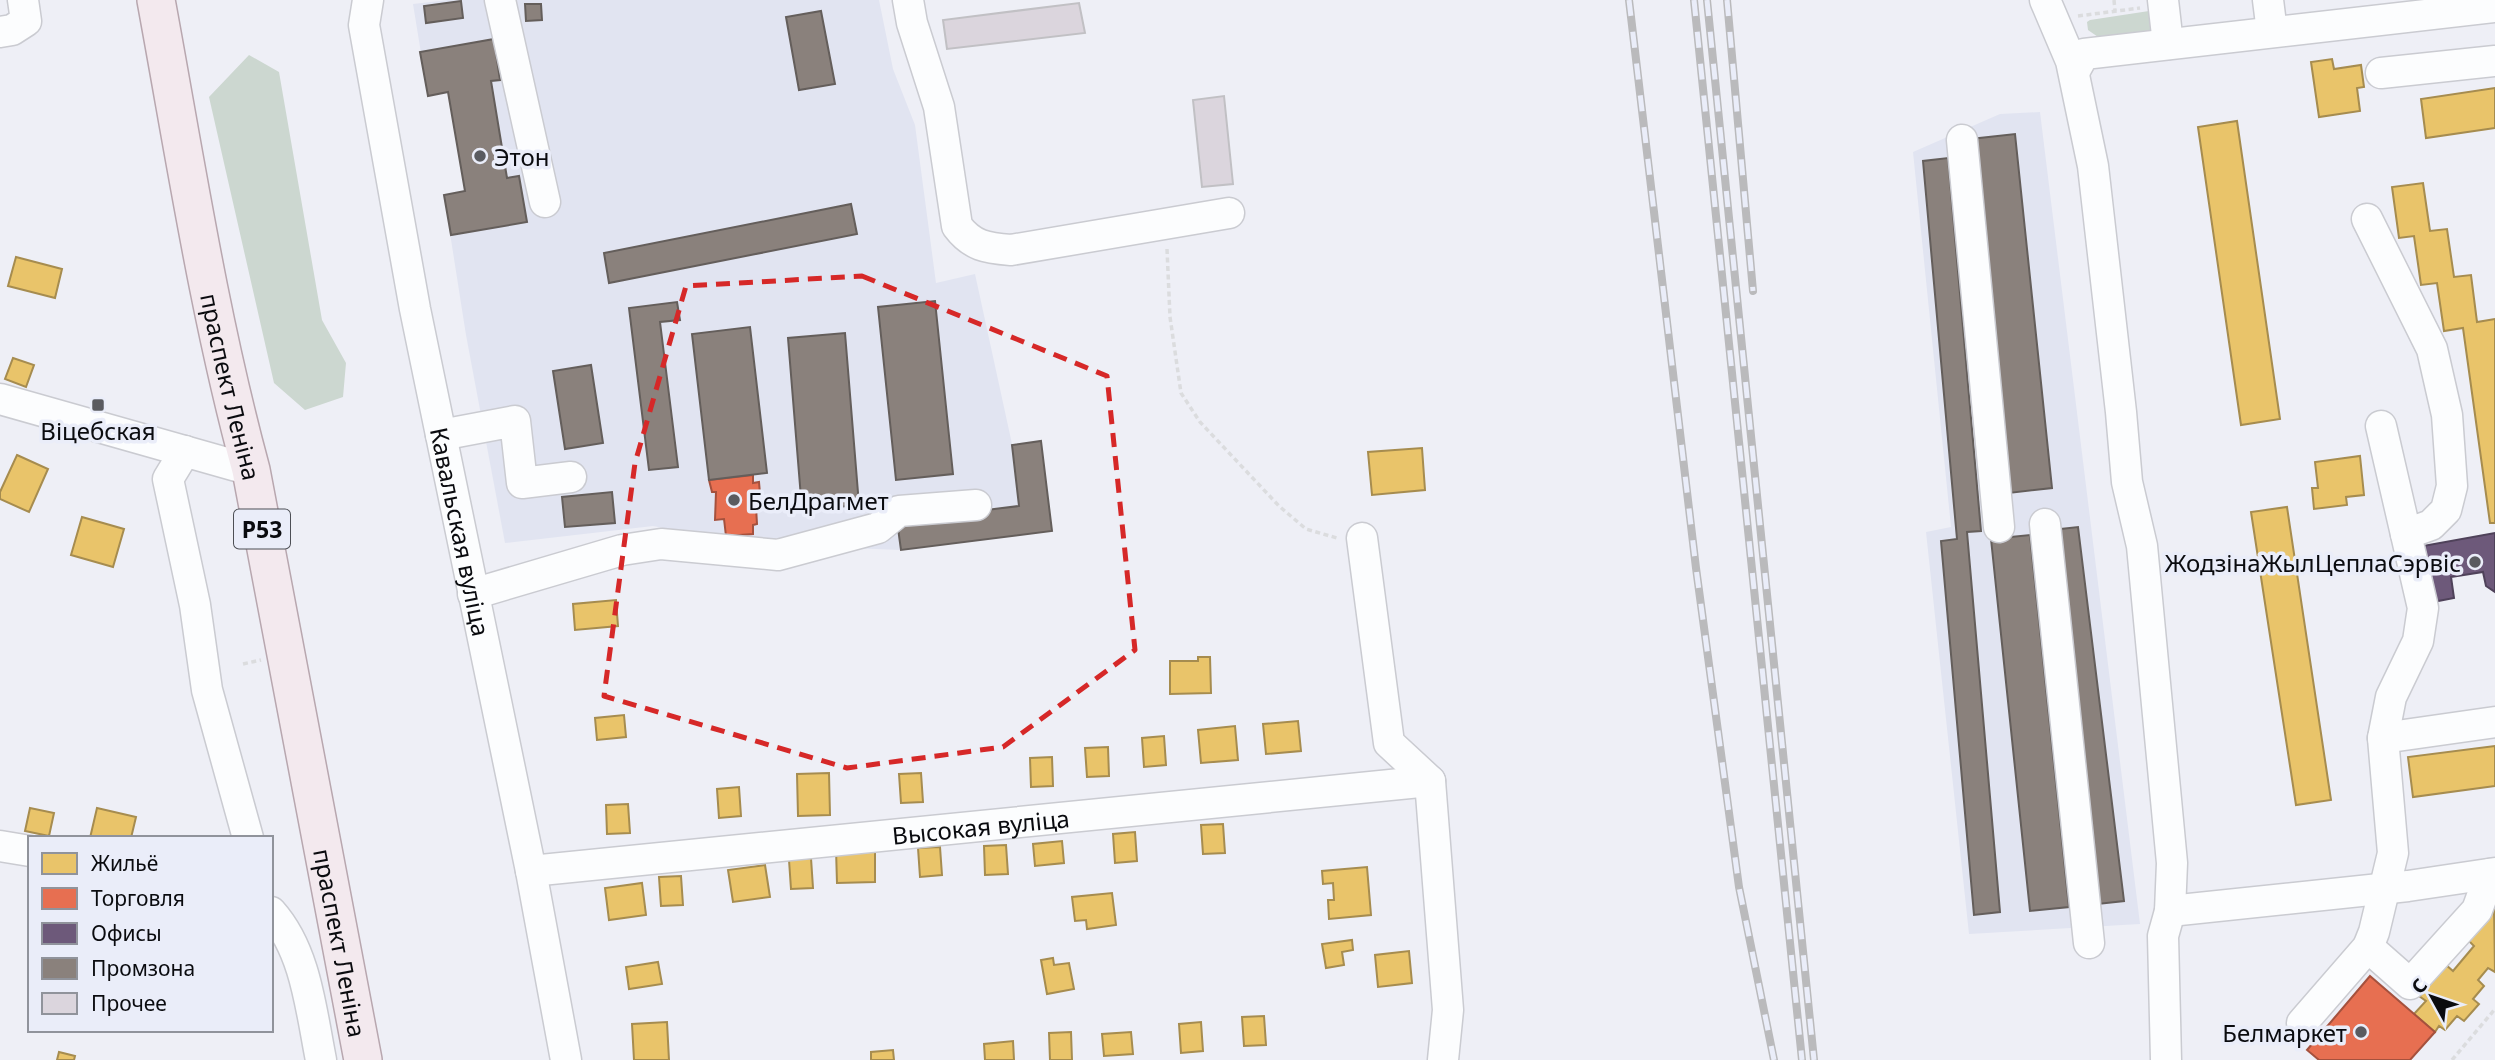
<svg xmlns="http://www.w3.org/2000/svg" width="2495" height="1060" font-family="'Noto Sans',sans-serif">
<style>
.built{fill:#e1e4f1}
.green{fill:#ccd7d0}
.homes{fill:#e9c46a;stroke:#a68c4f;stroke-width:2}
.shops{fill:#e76f51;stroke:#a5513d;stroke-width:2}
.offices{fill:#6d597a;stroke:#4f425a;stroke-width:2}
.industry{fill:#8a817c;stroke:#645e5b;stroke-width:2}
.building{fill:#dbd5dd;stroke:#c1c0c4;stroke-width:2}
.lines{fill:none;stroke-linecap:round;stroke-linejoin:round}
.minor-casing{stroke:#cacbd1;stroke-width:33}
.major-casing{stroke:#b8a7af;stroke-width:40}
.path{stroke:#dbdcde;stroke-width:3.5;stroke-dasharray:5 3.5;stroke-linecap:butt}
.minor{stroke:#fcfdfe;stroke-width:30}
.major{stroke:#f3e9ee;stroke-width:37}
.rail-casing{stroke:#bababc;stroke-width:8}
.rail{stroke:#eaedf9;stroke-width:5;stroke-dasharray:16;stroke-linecap:butt}
.marked{fill:none;stroke:#d62828;stroke-width:5;stroke-dasharray:14 9;stroke-linejoin:round}
.poi-dot{fill:#5a5b60;stroke:#eaedf9;stroke-width:2.5}
.labels{text-anchor:middle;dominant-baseline:central;stroke-width:7;stroke-linejoin:round;paint-order:stroke}
.shield{fill:#eaedf9;stroke:#4d4f55;stroke-width:2}
.shield-label{font-size:23px;font-weight:bold;fill:#0a0b0f}
.poi-label{font-size:24px;fill:#0a0b0f;stroke:#eaedf9;text-anchor:start}
.street-label{font-size:24px;fill:#0a0b0f;stroke:#eaedf9}
</style>
<rect width="100%" height="100%" fill="#eeeff6"/>
<!-- built -->
<g class="built">
<polygon points="448,0 879,0 893,69 915,125 936,283 975,274 1012,444 1041,441 1052,531 901,550 747,544 653,526 505,543 466,335 444,195 465,191 448,93 428,96 413,4"/>
<polygon points="2040,112 2140,924 1969,934 1926,532 1951,527 1913,152 2000,114"/>
</g>
<!-- green -->
<g class="green">
<polygon points="2149,11 2152,13 2152,30 2101,39 2088,30 2087,22 2090,20"/>
<polygon points="249,55 279,72 322,320 346,363 343,397 305,410 274,383 209,97"/>
</g>
<!-- homes -->
<g class="homes">
<polygon points="2332,59 2334,69 2361,65 2364,87 2357,88 2360,111 2319,117 2311,62"/>
<polygon points="2495,88 2495,128 2426,138 2421,99"/>
<polygon points="2237,121 2280,419 2241,425 2198,127"/>
<polygon points="2423,183 2430,231 2447,229 2454,277 2471,275 2477,322 2495,319 2495,523 2490,523 2463,328 2444,331 2437,283 2421,285 2414,236 2399,238 2392,187"/>
<polygon points="16,257 62,269 55,298 8,286"/>
<polygon points="13,358 34,365 26,387 5,379"/>
<polygon points="1422,448 1425,490 1372,495 1368,452"/>
<polygon points="17,455 48,469 29,512 0,499 0,492"/>
<polygon points="2360,456 2364,495 2346,497 2347,505 2314,509 2312,488 2318,488 2315,462"/>
<polygon points="2287,507 2331,800 2296,805 2251,512"/>
<polygon points="82,517 124,529 113,567 71,555"/>
<polygon points="616,600 618,626 575,630 573,604"/>
<polygon points="1198,657 1210,657 1211,693 1170,694 1170,661 1198,661"/>
<polygon points="624,715 626,737 597,740 595,718"/>
<polygon points="1298,721 1301,751 1266,754 1263,724"/>
<polygon points="1235,726 1238,760 1201,763 1198,730"/>
<polygon points="1164,736 1166,765 1144,767 1142,738"/>
<polygon points="2495,746 2495,786 2413,797 2408,757"/>
<polygon points="1108,747 1109,776 1087,777 1085,748"/>
<polygon points="1052,757 1053,786 1031,787 1030,758"/>
<polygon points="829,773 830,815 798,816 797,774"/>
<polygon points="921,773 923,802 901,803 899,774"/>
<polygon points="739,787 741,816 719,818 717,789"/>
<polygon points="628,804 630,833 607,834 606,805"/>
<polygon points="30,808 54,813 49,836 25,831"/>
<polygon points="97,808 136,817 131,838 90,838"/>
<polygon points="1223,824 1225,853 1203,854 1201,825"/>
<polygon points="1135,832 1137,861 1115,863 1113,834"/>
<polygon points="1062,841 1064,863 1035,866 1033,844"/>
<polygon points="1006,845 1008,874 985,875 984,846"/>
<polygon points="940,847 942,875 920,877 918,848"/>
<polygon points="836,849 875,849 875,882 837,883"/>
<polygon points="811,858 813,888 791,889 789,860"/>
<polygon points="765,865 770,897 733,902 728,870"/>
<polygon points="1367,867 1371,915 1329,919 1328,900 1334,900 1333,883 1323,884 1322,871"/>
<polygon points="681,876 683,905 661,906 659,877"/>
<polygon points="642,883 646,915 609,920 605,888"/>
<polygon points="1112,893 1116,925 1087,929 1086,920 1075,921 1072,897"/>
<polygon points="2494,909 2495,972 2488,968 2478,980 2484,986 2473,999 2479,1004 2464,1021 2457,1016 2445,1030 2439,1026 2435,1032 2414,1014 2426,1001 2419,996 2446,965 2453,971 2474,946 2468,940"/>
<polygon points="1352,940 1353,950 1342,952 1344,965 1326,968 1322,944"/>
<polygon points="1409,951 1412,983 1378,987 1375,955"/>
<polygon points="1053,958 1054,965 1069,963 1074,989 1047,994 1041,960"/>
<polygon points="658,962 662,984 629,989 626,967"/>
<polygon points="1264,1016 1266,1045 1244,1046 1242,1017"/>
<polygon points="667,1022 669,1060 634,1060 632,1024"/>
<polygon points="1201,1022 1203,1051 1181,1053 1179,1024"/>
<polygon points="1071,1032 1072,1060 1050,1060 1049,1033"/>
<polygon points="1131,1032 1133,1054 1104,1056 1102,1034"/>
<polygon points="1013,1041 1014,1060 985,1060 984,1044"/>
<polygon points="893,1050 894,1060 871,1060 871,1052"/>
<polygon points="59,1052 75,1056 74,1060 57,1060"/>
</g>
<!-- shops -->
<g class="shops">
<polygon points="753,475 753,483 759,482 761,506 756,507 757,524 753,525 753,534 726,536 724,519 715,520 716,492 712,492 709,480"/>
<polygon points="2370,976 2435,1032 2410,1060 2319,1060 2307,1050"/>
</g>
<!-- offices -->
<polygon class="offices" points="2495,533 2495,592 2486,586 2483,572 2451,577 2454,598 2433,602 2423,546"/>
<!-- industry -->
<g class="industry">
<polygon points="461,1 463,18 426,23 424,6"/>
<polygon points="525,4 541,4 542,20 526,21"/>
<polygon points="821,11 835,84 799,90 786,17"/>
<polygon points="494,39 500,80 491,81 507,178 519,176 527,222 451,235 444,195 465,191 448,92 428,96 420,52"/>
<polygon points="2015,134 2052,488 2009,493 1971,139"/>
<polygon points="1948,158 1981,531 1967,532 2000,912 1974,915 1941,541 1957,539 1923,161"/>
<polygon points="851,204 857,234 609,283 604,253"/>
<polygon points="935,301 953,474 896,480 878,307"/>
<polygon points="677,302 680,320 660,322 678,467 649,470 629,308"/>
<polygon points="750,327 767,473 709,480 692,334"/>
<polygon points="845,333 859,505 802,510 788,338"/>
<polygon points="591,365 603,443 565,449 553,371"/>
<polygon points="1041,441 1052,531 901,550 897,521 1019,506 1012,445"/>
<polygon points="612,492 615,523 565,527 562,497"/>
<polygon points="2078,527 2124,901 2098,904 2052,530"/>
<polygon points="2030,535 2069,907 2030,911 1991,539"/>
</g>
<!-- building -->
<g class="building">
<polygon points="1079,3 1085,33 947,49 943,20"/>
<polygon points="1224,96 1233,184 1202,187 1193,100"/>
</g>
<g class="lines">
<!-- minor casing -->
<g class="minor-casing">
<g id="minor">
<path id="s1" d="M368,0l-4,25 51,284 116,562 35,189"/>
<polyline points="500,0 545,202"/>
<path d="M908,0l4,23 27,84 18,119c15,20 29,22 54,24l218,-37"/>
<polyline points="2045,0 2071,61 2093,166 2121,412 2127,482 2142,546 2172,863 2170,911 2163,936 2166,1060"/>
<polyline points="2163,0 2168,44"/>
<polyline points="2268,0 2272,32"/>
<polyline points="0,32 12,30 26,21 23,0"/>
<polyline points="2074,72 2084,54 2495,7"/>
<polyline points="2381,73 2495,61"/>
<polyline points="1962,140 1999,527"/>
<polyline points="2367,219 2432,349 2447,415 2452,486 2446,510 2431,525 2406,534"/>
<polyline points="0,399 251,470"/>
<polyline points="441,435 515,421 522,483 571,477"/>
<polyline points="185,451 168,479 195,605 207,690 248,838"/>
<polyline points="2045,524 2089,943"/>
<polyline points="1362,538 1389,743 1430,781 1448,1010 1443,1060"/>
<polyline points="473,594 622,550 661,544 778,555 878,528 899,511 976,505"/>
<polyline points="2383,738 2495,722"/>
<polyline points="0,846 30,851"/>
<path id="s2" d="M531,871l899,-90"/>
<polyline points="2170,911 2408,886 2495,873"/>
<path d="M271,912c35,39 40,98 50,148"/>
<polyline points="2368,947 2410,984 2477,910 2490,874"/>
<polyline points="2302,1023 2368,947 2374,932 2393,853 2383,738 2391,697 2418,641 2423,608 2381,426"/>
</g>
</g>
<!-- major casing -->
<g class="major-casing">
<g id="major">
<path id="s3" d="M156,0c29,157 53,316 95,470l112,590"/>
</g>
</g>
<!-- path -->
<g class="path">
<polyline points="2114,0 2115,11"/>
<polyline points="2078,16 2140,8"/>
<polyline points="1167,249 1170,317 1181,393 1200,422 1279,506 1306,529 1337,538"/>
<polyline points="243,664 261,660"/>
<polyline points="2452,1060 2495,1009"/>
</g>
<!-- minor -->
<use href="#minor" class="minor"/>
<!-- major -->
<use href="#major" class="major"/>
<!-- rail casing -->
<g class="rail-casing">
<g id="rail">
<polyline points="1629,0 1696,568 1739,887 1774,1060"/>
<polyline points="1694,0 1802,1060"/>
<polyline points="1707,0 1814,1060"/>
<polyline points="1727,0 1753,291"/>
</g>
</g>
<!-- rail -->
<use href="#rail" class="rail"/>
</g>
<!-- marked area -->
<path class="marked" d="M862,276l245,100 28,274 -132,97 -156,21 -243,-72 31,-233 51,-177z"/>
<!-- markers -->
<g class="poi-dot">
<circle cx="480" cy="156" r="7"/>
<rect x="91" y="398" width="14" height="14" rx="3.5"/>
<circle cx="734" cy="500" r="7"/>
<circle cx="2475" cy="562" r="7"/>
<circle cx="2361" cy="1032" r="7"/>
</g>
<g class="labels">
<!-- shield labels -->
<rect class="shield" x="234" y="509.5" width="56" height="39" rx="5"/>
<g class="shield-label">
<text x="262" y="529">Р53</text>
</g>
<!-- poi labels -->
<g class="poi-label">
<text x="494" y="156">Этон</text>
<text x="98" y="430" text-anchor="middle">Віцебская</text>
<text x="748" y="500">БелДрагмет</text>
<text x="2461" y="562" text-anchor="end">ЖодзінаЖылЦеплаСэрвіс</text>
<text x="2347" y="1032" text-anchor="end">Белмаркет</text>
</g>
<!-- street labels -->
<g class="street-label">
<text stroke="none"><textPath href="#s3" startOffset="394">праспект Леніна</textPath></text>
<text stroke="none"><textPath href="#s1" startOffset="541">Кавальская вуліца</textPath></text>
<text stroke="none"><textPath href="#s2" startOffset="452">Высокая вуліца</textPath></text>
<text stroke="none"><textPath href="#s3" startOffset="961">праспект Леніна</textPath></text>
</g>
</g>
<!-- legend -->
<rect x="28" y="836" width="245" height="196" fill="#eaedf9" stroke="#90939b" stroke-width="2"/>
<rect x="42" y="853" width="35" height="21" fill="#e9c46a" stroke="#90939b" stroke-width="2"/>
<text x="91" y="871" font-size="21" fill="#0a0b0f">Жильё</text>
<rect x="42" y="888" width="35" height="21" fill="#e76f51" stroke="#90939b" stroke-width="2"/>
<text x="91" y="906" font-size="21" fill="#0a0b0f">Торговля</text>
<rect x="42" y="923" width="35" height="21" fill="#6d597a" stroke="#90939b" stroke-width="2"/>
<text x="91" y="941" font-size="21" fill="#0a0b0f">Офисы</text>
<rect x="42" y="958" width="35" height="21" fill="#8a817c" stroke="#90939b" stroke-width="2"/>
<text x="91" y="976" font-size="21" fill="#0a0b0f">Промзона</text>
<rect x="42" y="993" width="35" height="21" fill="#dbd5dd" stroke="#90939b" stroke-width="2"/>
<text x="91" y="1011" font-size="21" fill="#0a0b0f">Прочее</text>
<!-- north arrow -->
<g transform="translate(2432 997) rotate(310)" stroke="#eaedf9" stroke-width="5" paint-order="stroke">
<path d="M0-5L12 26L0 18L-12 26Z" fill="#0a0b0f"/>
<text y="-10" font-size="19" font-weight="bold" text-anchor="middle" fill="#0a0b0f">С</text>
</g>
</svg>
